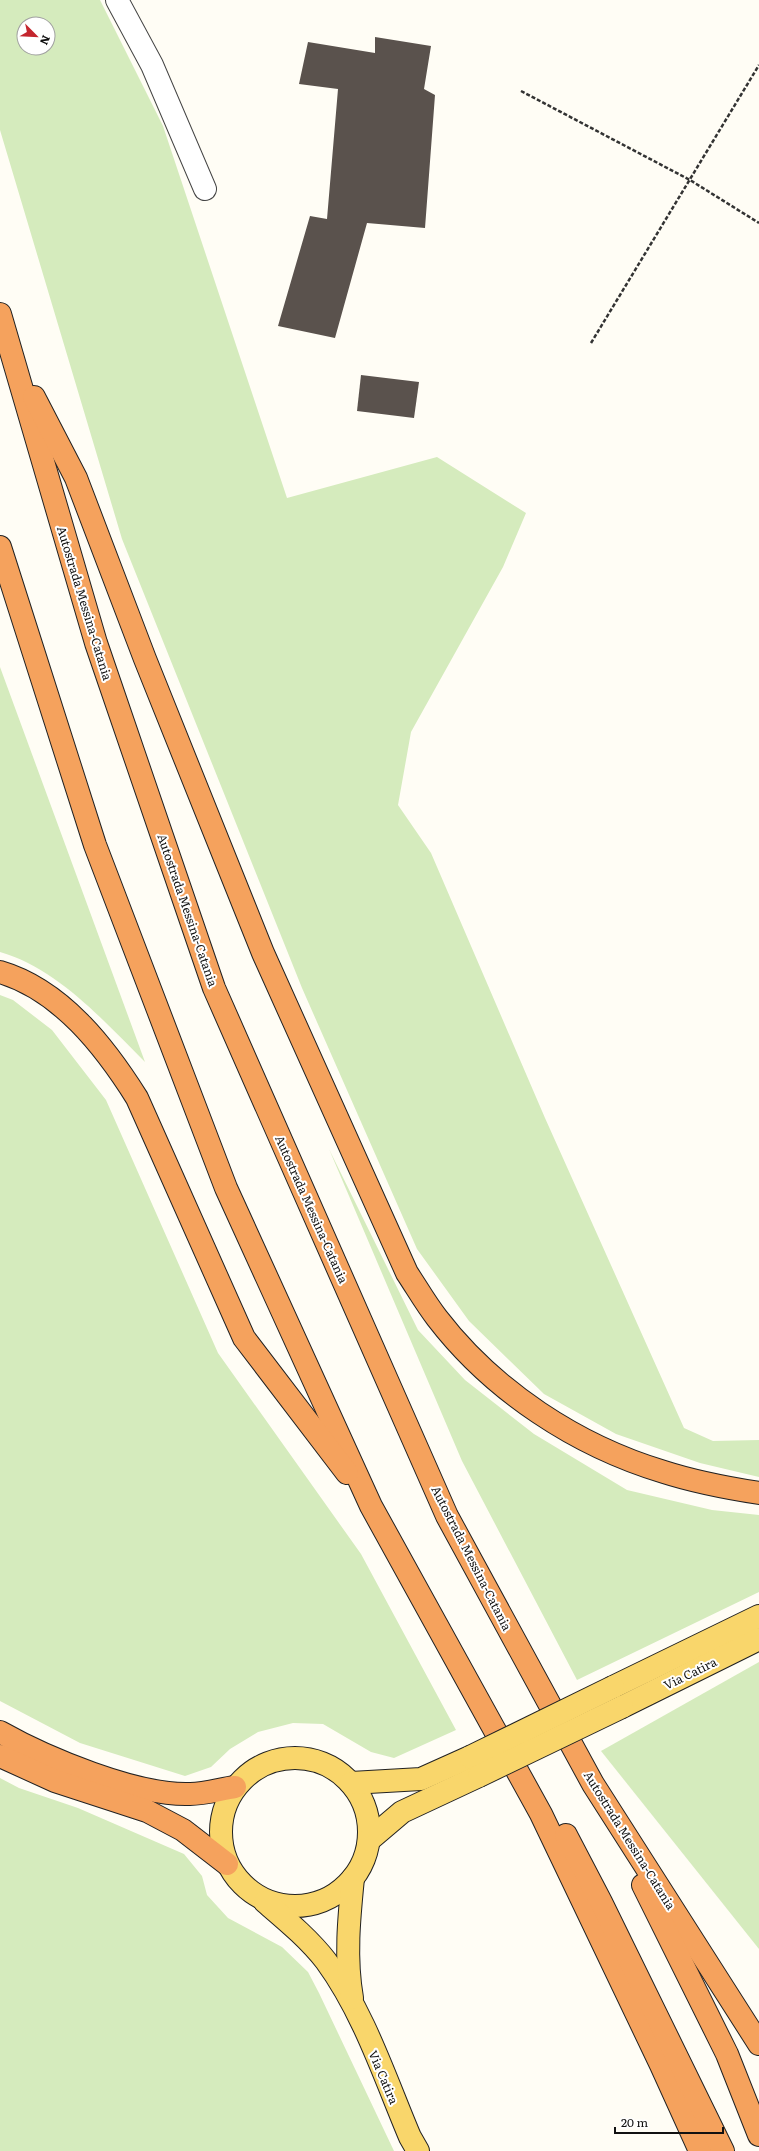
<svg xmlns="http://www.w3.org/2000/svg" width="759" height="2151" font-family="Literata,serif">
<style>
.green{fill:#d5ebbd;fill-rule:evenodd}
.building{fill:#5a524d}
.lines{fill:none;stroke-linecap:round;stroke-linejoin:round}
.minor-casing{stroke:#444;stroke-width:24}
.major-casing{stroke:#222;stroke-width:24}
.highway-casing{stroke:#222;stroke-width:24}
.path{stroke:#333;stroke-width:2.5;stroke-dasharray:4 2;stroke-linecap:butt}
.minor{stroke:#fff;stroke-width:22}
.major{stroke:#f9d66b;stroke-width:22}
.highway{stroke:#f5a25d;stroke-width:22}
.major-bridge-casing{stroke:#222;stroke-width:24;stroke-linecap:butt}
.major-bridge{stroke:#f9d66b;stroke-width:22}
.labels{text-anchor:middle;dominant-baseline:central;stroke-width:4;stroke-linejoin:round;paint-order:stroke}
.street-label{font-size:12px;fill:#111;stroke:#fff}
</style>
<rect width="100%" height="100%" fill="#fffdf5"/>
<!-- green -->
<g class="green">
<path d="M0,0h100l63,126 124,372 150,-41 89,56 -23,54 -92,165 -13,73 33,48 114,265 139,310 29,13 46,-1v37l-59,-14 -84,-29 -72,-40 -75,-73 -52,-72 -115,-261 -180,-449 -122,-409zM24,24h24v24h-24z"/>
<path d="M0,667l145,395c-41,-41 -88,-94 -145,-110z"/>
<polygon points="0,995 13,1000 52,1030 106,1100 218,1353 361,1554 456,1730 394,1758 371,1752 323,1724 293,1723 258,1732 230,1749 211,1767 185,1776 80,1743 0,1701"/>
<polygon points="329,1149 418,1330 465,1380 534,1434 627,1490 712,1510 759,1515 759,1592 577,1680 462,1461"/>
<polygon points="759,1662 759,1949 601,1751"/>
<polygon points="0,1778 19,1788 78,1808 184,1854 202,1876 207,1895 228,1918 282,1947 308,1972 319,1993 394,2151 0,2151"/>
</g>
<!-- building -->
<g class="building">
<polygon points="375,37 431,46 424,89 435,95 425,228 367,223 335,338 278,326 310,216 327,219 338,89 299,84 308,42 375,53"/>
<polygon points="361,375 419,382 414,418 357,411"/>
</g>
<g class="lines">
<!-- minor casing -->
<g class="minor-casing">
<polyline id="minor" points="117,0 152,65 205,189"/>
</g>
<!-- major casing -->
<g class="major-casing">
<g id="major">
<polyline points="613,1687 759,1616"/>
<polyline points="622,1707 759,1639"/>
<circle cx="295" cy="1832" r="74"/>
<polyline points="351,1783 421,1779 470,1757"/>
<polyline points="369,1840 402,1812 479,1776"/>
<path d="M265,1902c21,18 44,37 61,59 38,52 59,117 84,176l8,14"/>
<path d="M352,1998c-7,-40 -3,-80 1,-120"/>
</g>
</g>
<!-- highway casing -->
<g class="highway-casing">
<g id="highway">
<polyline points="0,314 96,643 214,988 447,1516 593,1784 759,2044"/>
<path d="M34,397l42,81 69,181 118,294 144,320c10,15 19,31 30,45 56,73 140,128 227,154 31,10 63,16 95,21"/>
<polyline points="0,547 95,845 226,1188 371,1506 541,1814 661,2065 700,2151"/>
<path d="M0,972c61,18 105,75 137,126l107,240 103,135"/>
<path d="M0,1732c46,26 137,64 190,62 15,0 31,-5 45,-7"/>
<polyline points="0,1756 55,1781 147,1811 183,1830 227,1864"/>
<polyline points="566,1835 601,1902 723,2151"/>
<polyline points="643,1885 727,2054 759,2135"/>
</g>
</g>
<!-- path -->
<g class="path">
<polyline points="521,91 690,180 759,223"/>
<polyline points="591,343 759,65"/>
</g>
<!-- minor -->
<use href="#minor" class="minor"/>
<!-- major -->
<use href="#major" class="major"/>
<!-- highway -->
<use href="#highway" class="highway"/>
<!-- major-bridge casing -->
<g class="major-bridge-casing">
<g id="major-bridge">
<polyline points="470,1757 613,1687"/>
<polyline points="479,1776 622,1707"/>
</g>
</g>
<!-- major-bridge -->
<use href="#major-bridge" class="major-bridge"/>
</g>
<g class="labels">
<!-- street labels -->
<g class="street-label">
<text transform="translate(85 603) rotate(73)">Autostrada Messina-Catania</text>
<text transform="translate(188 910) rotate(71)">Autostrada Messina-Catania</text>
<text transform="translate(312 1209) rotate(66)">Autostrada Messina-Catania</text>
<text transform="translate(472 1558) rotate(63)">Autostrada Messina-Catania</text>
<text transform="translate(690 1673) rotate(-26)">Via Catira</text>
<text transform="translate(630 1840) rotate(58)">Autostrada Messina-Catania</text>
<text transform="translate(384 2077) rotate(67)">Via Catira</text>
</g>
</g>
<!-- north arrow -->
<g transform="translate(36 36) rotate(114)"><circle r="19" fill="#ffffff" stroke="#a0a0a0"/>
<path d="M0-3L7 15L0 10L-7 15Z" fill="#c4262e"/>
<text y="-6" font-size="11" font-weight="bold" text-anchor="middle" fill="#111111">N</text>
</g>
<!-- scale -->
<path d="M615 2127v6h108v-6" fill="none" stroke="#111111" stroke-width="2"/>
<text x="621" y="2127" font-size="12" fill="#111111" stroke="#ffffff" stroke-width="3" paint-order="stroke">20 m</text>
</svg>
